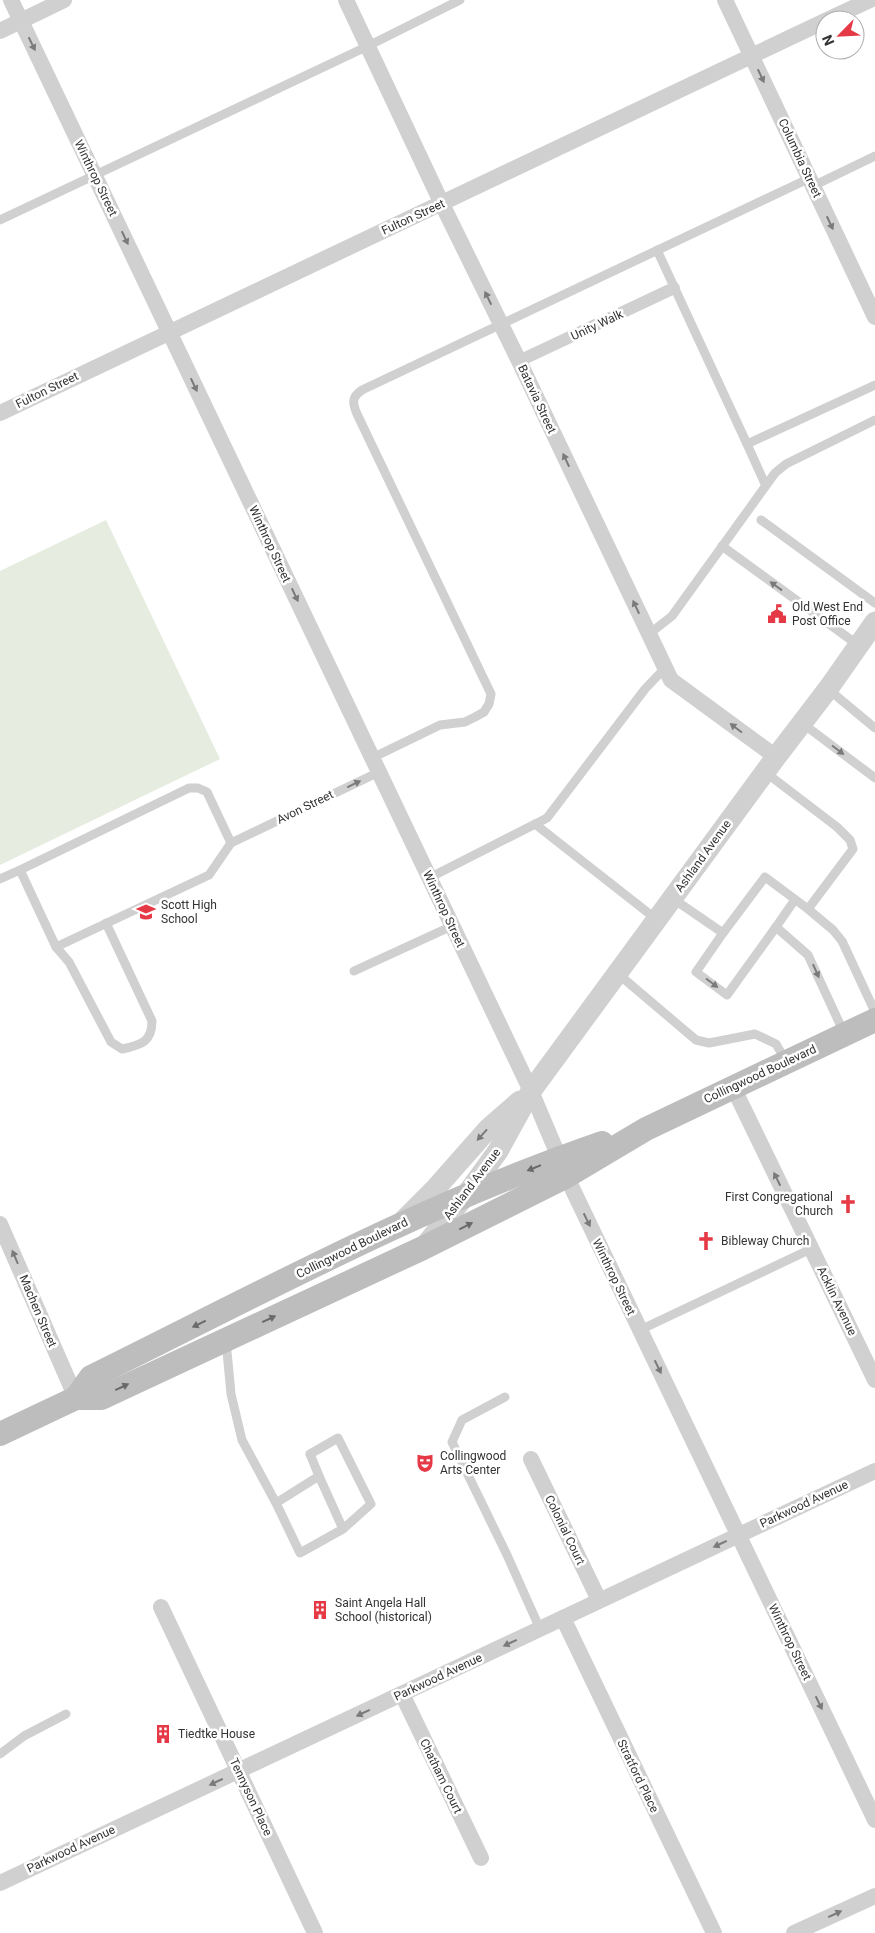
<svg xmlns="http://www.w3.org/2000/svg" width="875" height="1933" font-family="Roboto,sans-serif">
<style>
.green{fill:#e6ecdf}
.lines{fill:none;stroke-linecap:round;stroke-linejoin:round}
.service{stroke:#d0d0d0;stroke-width:9}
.pedestrian{stroke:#d0d0d0;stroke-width:12}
.minor{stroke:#d0d0d0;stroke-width:16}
.tertiary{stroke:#d0d0d0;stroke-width:21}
.secondary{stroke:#bdbdbd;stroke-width:24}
.oneway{fill:#7a7a7a}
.oneway2{fill:#6a6a6a}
.labels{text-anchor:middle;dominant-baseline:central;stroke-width:5;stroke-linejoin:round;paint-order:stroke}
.street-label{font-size:12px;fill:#333;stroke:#fff}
.poi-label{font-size:12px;fill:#333;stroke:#fff;text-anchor:start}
</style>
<rect width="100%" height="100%" fill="#fff"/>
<!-- green -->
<polygon class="green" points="106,520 220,759 0,865 0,571"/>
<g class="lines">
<!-- service -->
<g class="service">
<polyline points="813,186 875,156"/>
<polyline points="0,220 368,46 460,0"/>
<polyline points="657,250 747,444 875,385"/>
<polyline points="747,444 765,484"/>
<polyline points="761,520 875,603"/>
<polyline points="722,546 858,645"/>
<polyline points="649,634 672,616 775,473 786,464 875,420"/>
<polyline points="828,689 875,728"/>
<polyline points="802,723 875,778"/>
<path d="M372,758l68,-33 25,-3 10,-5 9,-5 5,-8 2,-10 -134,-280c-5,-12 -5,-17 5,-24l448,-212"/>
<polyline points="535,824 656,919"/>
<polyline points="20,870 189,788 198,788 207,792 231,843"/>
<polyline points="429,878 547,818 645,689 665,668"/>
<polyline points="0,879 20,870 56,947 209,875 231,843 379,772"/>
<polyline points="672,898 723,933 765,877 808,909 853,849 850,840 837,827 765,772"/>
<polyline points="808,909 833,930 842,941 875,1012"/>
<polyline points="776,927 794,901"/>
<polyline points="723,933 696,972 727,995 776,927 808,955 844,1033"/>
<path d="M56,947l13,15 42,80 11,7c19,-4 30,-7 30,-28l-46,-98"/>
<polyline points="354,971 452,926"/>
<polyline points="617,973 696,1040 709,1043 755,1034 776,1044 786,1061"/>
<polyline points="640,1330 811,1249"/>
<polyline points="226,1341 231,1394 242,1440 276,1503 300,1553 343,1529 319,1476 276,1503"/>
<polyline points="505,1397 462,1420 452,1442 507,1555 540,1629"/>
<polyline points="319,1476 310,1454 338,1438 371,1504 343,1529"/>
<polyline points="0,1754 24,1736 66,1714"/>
</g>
<!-- pedestrian -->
<polyline class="pedestrian" points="519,361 674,288"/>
<!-- minor -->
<g class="minor">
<polyline points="11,0 531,1091 572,1188 875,1820"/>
<polyline points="346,0 442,204 519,361 671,680 776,757"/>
<polyline points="725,0 875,317"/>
<polyline points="827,20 870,0"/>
<polyline points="0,31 64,0"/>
<polyline points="0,413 825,21"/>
<polyline points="733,1087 875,1380"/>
<polyline points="0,1224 76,1398"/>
<polyline points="531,1459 599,1600"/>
<polyline points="161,1607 315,1933"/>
<polyline points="563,1618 714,1933"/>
<polyline points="402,1694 481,1858"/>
<polyline points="0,1883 875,1471"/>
<polyline points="794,1933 875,1896"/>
</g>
<!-- tertiary -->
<g class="tertiary">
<polyline points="402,1222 435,1189 488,1129 520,1101"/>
<polyline points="423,1248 466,1195 498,1151 531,1091 776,757 828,689 875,622"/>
</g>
<!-- secondary -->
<g class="secondary">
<path d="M76,1398l15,-21c168,-83 333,-173 511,-234"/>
<polyline points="0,1434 76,1398 101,1398 423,1248 567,1176 646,1129 875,1020"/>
</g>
</g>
<!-- one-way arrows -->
<defs><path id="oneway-solid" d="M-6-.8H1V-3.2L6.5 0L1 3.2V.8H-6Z" transform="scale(1.25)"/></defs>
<g class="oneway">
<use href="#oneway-solid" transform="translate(32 44) rotate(64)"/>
<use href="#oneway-solid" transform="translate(761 76) rotate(65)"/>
<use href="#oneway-solid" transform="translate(830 223) rotate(65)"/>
<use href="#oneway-solid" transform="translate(125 238) rotate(65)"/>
<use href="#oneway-solid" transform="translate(488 298) rotate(-116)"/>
<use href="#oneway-solid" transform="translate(194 385) rotate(65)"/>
<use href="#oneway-solid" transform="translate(566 460) rotate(-115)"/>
<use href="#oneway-solid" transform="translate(776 586) rotate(-144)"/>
<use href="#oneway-solid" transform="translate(295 595) rotate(65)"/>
<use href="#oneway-solid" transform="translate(636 607) rotate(-115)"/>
<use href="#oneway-solid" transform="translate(736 728) rotate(-143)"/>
<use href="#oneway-solid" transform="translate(838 750) rotate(37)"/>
<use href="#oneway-solid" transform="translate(354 784) rotate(-26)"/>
<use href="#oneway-solid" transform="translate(816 971) rotate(66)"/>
<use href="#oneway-solid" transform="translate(712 983) rotate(37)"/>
<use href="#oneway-solid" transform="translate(482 1135) rotate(132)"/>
<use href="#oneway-solid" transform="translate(777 1179) rotate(-116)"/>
<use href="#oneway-solid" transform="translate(587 1220) rotate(64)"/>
<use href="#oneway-solid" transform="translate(15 1257) rotate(-113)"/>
<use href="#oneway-solid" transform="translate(658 1367) rotate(64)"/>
<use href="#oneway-solid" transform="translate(720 1544) rotate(155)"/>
<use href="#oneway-solid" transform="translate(510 1643) rotate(155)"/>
<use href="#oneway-solid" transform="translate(819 1703) rotate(64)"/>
<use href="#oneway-solid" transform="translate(363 1713) rotate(155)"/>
<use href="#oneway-solid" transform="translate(216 1782) rotate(155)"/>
<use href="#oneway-solid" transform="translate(835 1914) rotate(-25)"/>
</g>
<g class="oneway2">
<use href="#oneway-solid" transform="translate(534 1168) rotate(158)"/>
<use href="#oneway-solid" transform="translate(466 1226) rotate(-27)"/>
<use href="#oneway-solid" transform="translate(269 1319) rotate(-25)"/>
<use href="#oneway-solid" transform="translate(199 1324) rotate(154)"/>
<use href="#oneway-solid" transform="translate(122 1387) rotate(-25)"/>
</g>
<!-- icons -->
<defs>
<g id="civic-bare" transform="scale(1.5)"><path d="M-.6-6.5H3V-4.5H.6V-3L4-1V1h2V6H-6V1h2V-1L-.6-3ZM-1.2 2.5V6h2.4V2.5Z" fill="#e63946" stroke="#fff" stroke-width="2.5" paint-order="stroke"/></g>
<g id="school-bare" transform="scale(1.5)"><path d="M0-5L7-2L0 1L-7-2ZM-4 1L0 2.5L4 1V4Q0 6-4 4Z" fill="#e63946" stroke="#fff" stroke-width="2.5" paint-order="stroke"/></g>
<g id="church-bare" transform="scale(1.5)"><path d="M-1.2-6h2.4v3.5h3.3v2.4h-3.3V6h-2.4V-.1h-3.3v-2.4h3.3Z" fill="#e63946" stroke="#fff" stroke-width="2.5" paint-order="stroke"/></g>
<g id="theatre-bare" transform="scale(1.5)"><path d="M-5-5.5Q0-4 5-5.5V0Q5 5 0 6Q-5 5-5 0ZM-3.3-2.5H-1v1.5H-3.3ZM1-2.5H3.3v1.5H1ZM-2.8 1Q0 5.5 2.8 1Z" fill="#e63946" stroke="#fff" stroke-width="2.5" paint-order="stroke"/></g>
<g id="building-bare" transform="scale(1.5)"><path d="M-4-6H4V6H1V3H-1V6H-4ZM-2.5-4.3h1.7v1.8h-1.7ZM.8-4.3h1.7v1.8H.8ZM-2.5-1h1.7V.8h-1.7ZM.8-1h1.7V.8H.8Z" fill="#e63946" stroke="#fff" stroke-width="2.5" paint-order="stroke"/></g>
</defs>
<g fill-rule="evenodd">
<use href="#civic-bare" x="777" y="614"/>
<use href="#school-bare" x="146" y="912"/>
<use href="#church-bare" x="848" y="1204"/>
<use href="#church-bare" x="706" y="1241"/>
<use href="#theatre-bare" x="425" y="1463"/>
<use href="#building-bare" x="320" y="1610"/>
<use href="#building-bare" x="163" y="1734"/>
</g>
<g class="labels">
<!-- street labels -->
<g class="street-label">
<text transform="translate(800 158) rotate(65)">Columbia Street</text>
<text transform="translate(96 178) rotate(64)">Winthrop Street</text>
<text transform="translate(413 217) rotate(-25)">Fulton Street</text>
<text transform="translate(597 325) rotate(-25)">Unity Walk</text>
<text transform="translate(47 390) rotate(-26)">Fulton Street</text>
<text transform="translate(537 399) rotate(65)">Batavia Street</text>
<text transform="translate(270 544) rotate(65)">Winthrop Street</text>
<text transform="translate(305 807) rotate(-26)">Avon Street</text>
<text transform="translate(703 856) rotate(-54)">Ashland Avenue</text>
<text transform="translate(444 909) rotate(65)">Winthrop Street</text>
<text transform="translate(760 1074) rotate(-25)">Collingwood Boulevard</text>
<text transform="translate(472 1184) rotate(-53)">Ashland Avenue</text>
<text transform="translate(352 1248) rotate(-26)">Collingwood Boulevard</text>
<text transform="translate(614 1277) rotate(64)">Winthrop Street</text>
<text transform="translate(837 1301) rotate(64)">Acklin Avenue</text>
<text transform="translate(38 1311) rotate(67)">Machen Street</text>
<text transform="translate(804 1504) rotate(-25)">Parkwood Avenue</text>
<text transform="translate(565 1530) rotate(64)">Colonial Court</text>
<text transform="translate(790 1642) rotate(64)">Winthrop Street</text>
<text transform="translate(438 1677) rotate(-25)">Parkwood Avenue</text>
<text transform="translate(441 1776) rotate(64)">Chatham Court</text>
<text transform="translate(638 1776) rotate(64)">Stratford Place</text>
<text transform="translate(251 1797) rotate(65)">Tennyson Place</text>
<text transform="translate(71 1849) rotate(-25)">Parkwood Avenue</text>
</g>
<!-- poi labels -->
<g class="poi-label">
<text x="792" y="607">Old West End<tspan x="792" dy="14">Post Office</tspan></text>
<text x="161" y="905">Scott High<tspan x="161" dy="14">School</tspan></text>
<text x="833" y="1197" text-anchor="end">First Congregational<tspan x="833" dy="14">Church</tspan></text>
<text x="721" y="1241">Bibleway Church</text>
<text x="440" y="1456">Collingwood<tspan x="440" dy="14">Arts Center</tspan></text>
<text x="335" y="1603">Saint Angela Hall<tspan x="335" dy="14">School (historical)</tspan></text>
<text x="178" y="1734">Tiedtke House</text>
</g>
</g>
<!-- north arrow -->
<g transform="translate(840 35) rotate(246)"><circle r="24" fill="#ffffff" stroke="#adadad"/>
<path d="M0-4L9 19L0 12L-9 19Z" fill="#e63946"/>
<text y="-8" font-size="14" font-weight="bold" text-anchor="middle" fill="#333333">N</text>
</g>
</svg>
